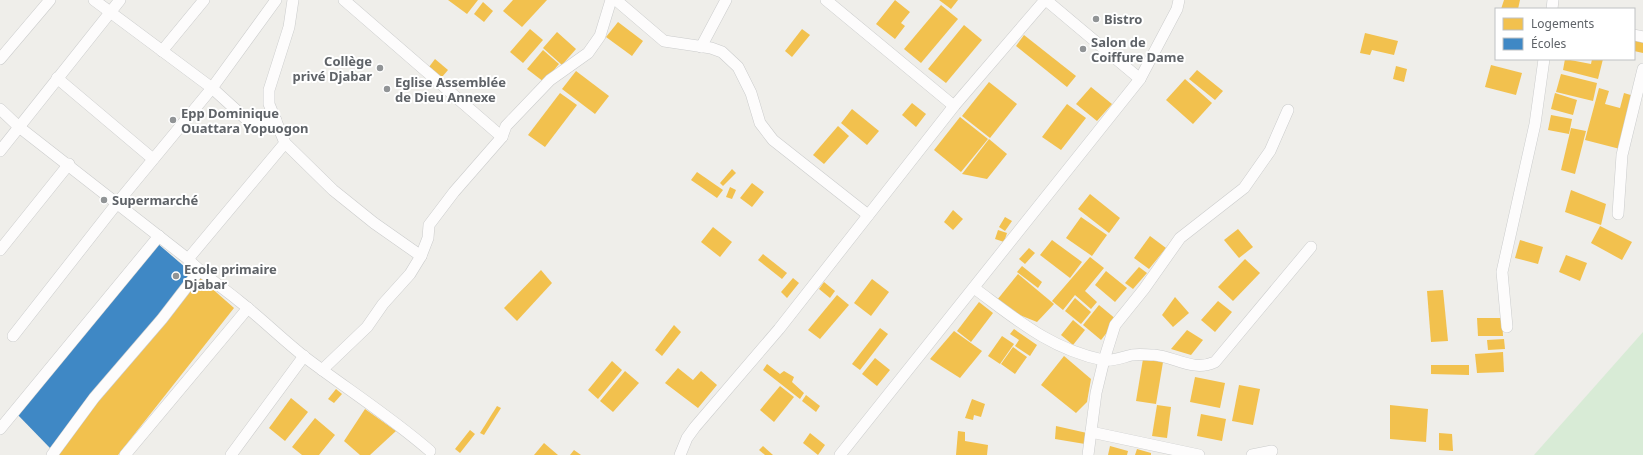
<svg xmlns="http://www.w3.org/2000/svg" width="1643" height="455" font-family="'Noto Sans',sans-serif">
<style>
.green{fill:#d8ebd6}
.homes{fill:#f2c14e}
.schools{fill:#3f88c5}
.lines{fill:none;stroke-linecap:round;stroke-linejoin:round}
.minor-casing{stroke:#cbcccc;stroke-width:12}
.minor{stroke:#fdfcfc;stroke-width:11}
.poi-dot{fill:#919496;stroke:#fff;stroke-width:1.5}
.labels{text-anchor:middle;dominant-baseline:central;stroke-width:4;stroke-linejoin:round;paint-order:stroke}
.poi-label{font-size:13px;font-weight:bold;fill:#5f6368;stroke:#fff;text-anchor:start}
</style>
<rect width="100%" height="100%" fill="#efeeea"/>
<!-- green -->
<polygon class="green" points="1643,332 1643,455 1534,455"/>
<!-- homes -->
<g class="homes">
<polygon points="448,0 478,0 467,14"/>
<polygon points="513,0 547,0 522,27 503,11"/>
<polygon points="895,0 910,12 901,23 905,26 895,39 876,24"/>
<polygon points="939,0 958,0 951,9"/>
<polygon points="1504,0 1520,0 1518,9 1501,9"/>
<polygon points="483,2 493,11 484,22 474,14"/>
<polygon points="941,5 958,19 921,63 904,49"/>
<polygon points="618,22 643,41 632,56 606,37"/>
<polygon points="964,25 982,40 946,83 928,69"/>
<polygon points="530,29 543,40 523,63 510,52"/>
<polygon points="802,29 810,35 792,57 785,51"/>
<polygon points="557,32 576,49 562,65 543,48"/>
<polygon points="1365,33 1398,41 1394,55 1372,50 1370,55 1360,53"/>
<polygon points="1024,35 1076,76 1067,87 1016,46"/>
<polygon points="1634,39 1643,41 1643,53 1634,51"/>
<polygon points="543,50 559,64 544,82 527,69"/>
<polygon points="435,59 448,70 442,77 429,67"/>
<polygon points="1565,59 1591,64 1592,59 1603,59 1598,79 1563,70"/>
<polygon points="1491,65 1522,73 1516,95 1485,87"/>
<polygon points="1396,66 1407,69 1404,82 1393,79"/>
<polygon points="1197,70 1223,91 1215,100 1189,79"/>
<polygon points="576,71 609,96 595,114 562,89"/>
<polygon points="1561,74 1597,83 1593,101 1556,92"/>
<polygon points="1185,79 1212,103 1193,124 1166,100"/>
<polygon points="989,82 1017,104 990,138 962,116"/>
<polygon points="1091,87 1112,104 1097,121 1076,104"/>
<polygon points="1599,88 1609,91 1605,104 1620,108 1624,93 1634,96 1620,149 1585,140"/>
<polygon points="560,93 577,105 545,147 528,135"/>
<polygon points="1555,93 1577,100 1573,115 1551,109"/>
<polygon points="912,103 926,114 916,127 902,115"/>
<polygon points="1067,104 1086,118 1061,150 1042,137"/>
<polygon points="852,109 879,131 867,145 841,123"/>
<polygon points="1551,115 1572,119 1569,134 1548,130"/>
<polygon points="960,117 988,139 961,172 934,150"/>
<polygon points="838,126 849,136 824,164 813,155"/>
<polygon points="1571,128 1586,131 1575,174 1561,170"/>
<polygon points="989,139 1007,154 987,179 962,174"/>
<polygon points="732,169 736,173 723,186 720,183"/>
<polygon points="697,172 723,190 717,198 691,180"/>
<polygon points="752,183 764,192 752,207 740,198"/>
<polygon points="730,187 736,190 732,199 726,197"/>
<polygon points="1571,190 1606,204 1601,225 1565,212"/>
<polygon points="1090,194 1120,218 1109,233 1078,209"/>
<polygon points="953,210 963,219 953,230 944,222"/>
<polygon points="1005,217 1012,221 1005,231 999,227"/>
<polygon points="1081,217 1107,235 1092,256 1066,238"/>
<polygon points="1600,226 1632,242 1622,260 1591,243"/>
<polygon points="713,227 732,242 720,257 701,242"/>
<polygon points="1238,229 1253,247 1239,258 1224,240"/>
<polygon points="998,230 1007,233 1004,242 995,239"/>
<polygon points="1150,236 1166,248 1149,269 1134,258"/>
<polygon points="1052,240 1082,262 1070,278 1040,255"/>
<polygon points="1520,240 1543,247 1538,264 1515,258"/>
<polygon points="1029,248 1035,253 1025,264 1019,259"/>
<polygon points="763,254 787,273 782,279 758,260"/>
<polygon points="1566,255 1587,263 1580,281 1559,272"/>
<polygon points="1090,257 1104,268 1085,291 1097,302 1091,309 1075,295 1063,310 1052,301"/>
<polygon points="1245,259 1260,273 1233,301 1218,287"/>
<polygon points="1022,266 1042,282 1038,288 1017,272"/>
<polygon points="1139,267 1147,273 1133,289 1125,283"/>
<polygon points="541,270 552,283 517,321 504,308"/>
<polygon points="1106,271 1127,288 1115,302 1095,285"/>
<polygon points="1018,274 1054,304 1037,322 1012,312 997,300"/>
<polygon points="199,277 234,308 118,455 55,455"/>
<polygon points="793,278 799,283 787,298 781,292"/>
<polygon points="872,279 889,292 871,316 854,303"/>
<polygon points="824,282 835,291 830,298 819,289"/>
<polygon points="1443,290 1448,341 1431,342 1427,291"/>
<polygon points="837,295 849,305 820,339 808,330"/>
<polygon points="1175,297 1189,313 1173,327 1162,315"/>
<polygon points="1075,298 1091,312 1081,324 1065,311"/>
<polygon points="1218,301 1232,312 1215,332 1201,320"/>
<polygon points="979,302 993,313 971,342 957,331"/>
<polygon points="1099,305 1117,320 1101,340 1083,325"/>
<polygon points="1477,318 1502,318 1503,336 1478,336"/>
<polygon points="1073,320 1085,330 1073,345 1061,335"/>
<polygon points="674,325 681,332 662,356 655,350"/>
<polygon points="880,328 888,334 860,370 852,364"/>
<polygon points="1014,329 1037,345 1030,356 1015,346 1019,340 1010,334"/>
<polygon points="1187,330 1203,340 1191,355 1171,349"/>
<polygon points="954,331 982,351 960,378 930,359"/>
<polygon points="1002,336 1014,344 1000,364 988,356"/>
<polygon points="1504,339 1505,349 1488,350 1487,340"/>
<polygon points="1013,347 1027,357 1015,374 1001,364"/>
<polygon points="1503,352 1504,372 1477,373 1475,354"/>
<polygon points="1064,356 1091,379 1087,402 1076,413 1041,385"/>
<polygon points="875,358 890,370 877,386 862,374"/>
<polygon points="1143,359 1163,362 1156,404 1136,401"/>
<polygon points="612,361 622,370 598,399 588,390"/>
<polygon points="767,364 780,374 784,371 794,377 792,382 804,393 800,399 763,370"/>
<polygon points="1431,365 1469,365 1469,375 1431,374"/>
<polygon points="678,368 693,380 701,371 717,385 698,408 665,383"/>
<polygon points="625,371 639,383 613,412 600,401"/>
<polygon points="1195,377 1225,383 1220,408 1190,402"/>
<polygon points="1239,385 1260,389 1253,425 1232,421"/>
<polygon points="780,386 794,397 774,422 760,410"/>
<polygon points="336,389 342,394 334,403 328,399"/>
<polygon points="806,395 820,406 816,412 802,401"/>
<polygon points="291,398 308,412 285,441 269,428"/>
<polygon points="972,399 985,404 981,417 974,415 973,420 965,418"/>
<polygon points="1157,405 1171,407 1167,438 1152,436"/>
<polygon points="1390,405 1428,409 1426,442 1390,439"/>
<polygon points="497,406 501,408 484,435 480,433"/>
<polygon points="365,409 396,431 370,455 360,455 344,441"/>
<polygon points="1201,414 1226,419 1222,441 1197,436"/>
<polygon points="315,418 335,435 319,455 302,455 292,447"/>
<polygon points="1056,426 1087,433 1085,444 1055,439"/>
<polygon points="470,430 475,434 460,453 455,449"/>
<polygon points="958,431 965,432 965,441 988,445 987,455 956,455"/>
<polygon points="810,433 825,445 818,455 803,443"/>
<polygon points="1439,433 1452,434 1453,451 1439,450"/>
<polygon points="544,443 558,455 534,455"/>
<polygon points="763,446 773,455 765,455 759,450"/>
<polygon points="1110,446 1128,451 1127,455 1108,455"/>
<polygon points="1137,449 1151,453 1151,455 1135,455"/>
<polygon points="574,450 581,455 570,455"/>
</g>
<!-- schools -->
<polygon class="schools" points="157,243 193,274 50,448 16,413"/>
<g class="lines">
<!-- minor casing -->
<g class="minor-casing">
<g id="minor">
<polyline points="94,0 212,88 246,119 265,123 276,120"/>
<polyline points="293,0 289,27 269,90 269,104 285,143 333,190 374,223 421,256"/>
<polyline points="344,0 502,137"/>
<polyline points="616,0 664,41 711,48 722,52 738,67 751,93 760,123 773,140 868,215"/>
<polyline points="826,0 954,106"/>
<polyline points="1046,0 1140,79"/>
<polyline points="1552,9 1553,0"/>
<polyline points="1634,35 1643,37"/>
<polyline points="701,47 726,0"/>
<polyline points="162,51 204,0"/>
<polyline points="0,59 50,0"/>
<polyline points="57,78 153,159"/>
<path d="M0,109l19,18 169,132c15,16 34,28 51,42 23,18 44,39 67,57 41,31 85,59 124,93"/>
<polyline points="0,151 120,0"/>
<polyline points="1618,214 1622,155 1643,69"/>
<polyline points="0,250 69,164"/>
<polyline points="188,259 285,143"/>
<path d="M974,288c42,31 76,61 129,72 9,2 20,-3 29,-5 7,-1 15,0 22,0 22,2 39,17 61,7l96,-115"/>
<polyline points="1507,327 1502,272 1535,124 1544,59"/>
<polyline points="13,336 118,202 212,88 276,0"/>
<polyline points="322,370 367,327 383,304 410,274 421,256 428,238 429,225 454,192 502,137 506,126 550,80 588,53 600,36 611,0"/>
<polyline points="0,429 159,236"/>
<polyline points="1091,432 1199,455"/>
<polyline points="52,455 94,398 162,319 199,271"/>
<polyline points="125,455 248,308"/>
<polyline points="231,455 304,356"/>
<polyline points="680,455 687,438 695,427 779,329 954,106 1045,0"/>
<polyline points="840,455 1140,79 1177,9 1179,0"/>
<polyline points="1088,455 1096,393 1104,360 1115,325 1144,289 1180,238 1244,188 1270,151 1288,110"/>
<polyline points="1252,455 1272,451"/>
</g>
</g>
<!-- minor -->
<use href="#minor" class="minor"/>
</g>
<!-- markers -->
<g class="poi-dot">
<circle cx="1096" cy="19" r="4"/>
<circle cx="1083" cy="49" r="4"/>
<circle cx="380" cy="68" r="4"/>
<circle cx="387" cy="89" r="4"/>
<circle cx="173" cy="120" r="4"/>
<circle cx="104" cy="200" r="4"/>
<circle cx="176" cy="276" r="4"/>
</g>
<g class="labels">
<!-- poi labels -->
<g class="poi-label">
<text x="1104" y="19">Bistro</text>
<text x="1091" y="42">Salon de<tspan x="1091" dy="15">Coiffure Dame</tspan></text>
<text x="372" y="61" text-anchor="end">Collège<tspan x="372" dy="15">privé Djabar</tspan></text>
<text x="395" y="82">Eglise Assemblée<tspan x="395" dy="15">de Dieu Annexe</tspan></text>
<text x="181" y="113">Epp Dominique<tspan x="181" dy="15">Ouattara Yopuogon</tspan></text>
<text x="112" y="200">Supermarché</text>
<text x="184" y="269">Ecole primaire<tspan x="184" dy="15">Djabar</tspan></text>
</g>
</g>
<!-- legend -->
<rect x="1495" y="8" width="140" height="52" fill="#ffffff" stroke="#bfc1c3"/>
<rect x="1503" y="18" width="20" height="12" fill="#f2c14e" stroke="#bfc1c3"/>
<text x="1531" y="28" font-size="12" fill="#5f6368">Logements</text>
<rect x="1503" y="38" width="20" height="12" fill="#3f88c5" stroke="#bfc1c3"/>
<text x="1531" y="48" font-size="12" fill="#5f6368">Écoles</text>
</svg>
